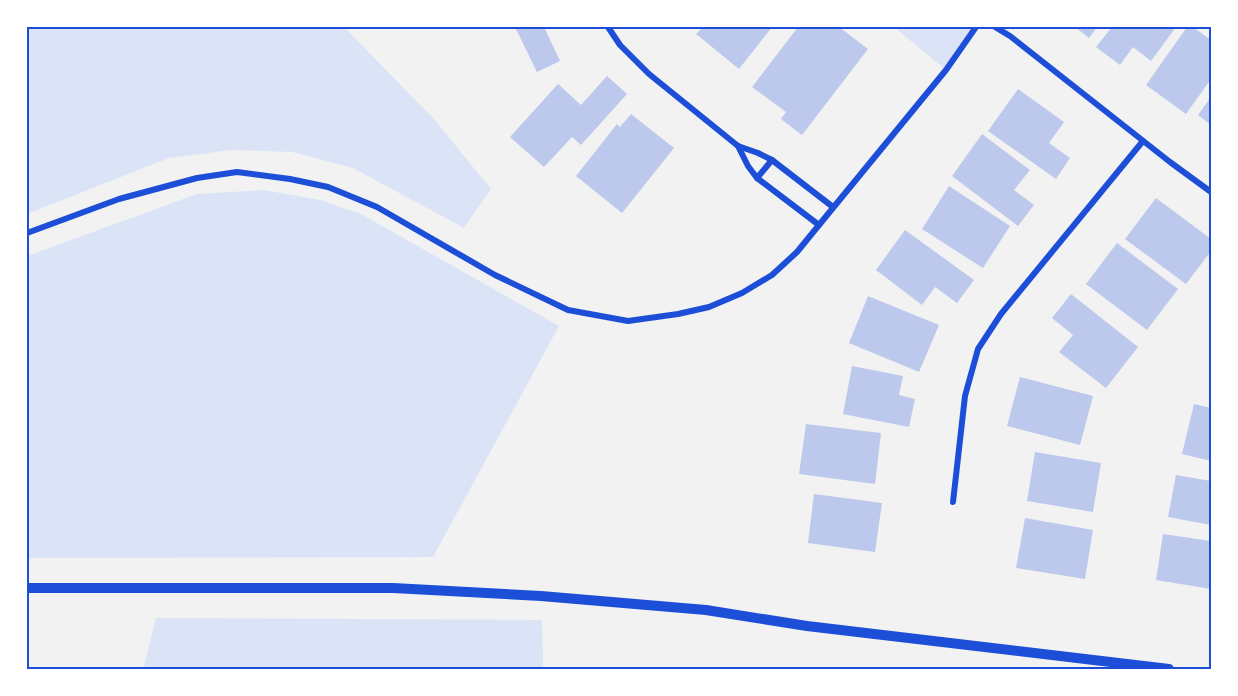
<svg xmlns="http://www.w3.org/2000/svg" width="1238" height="696" font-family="Poppins,sans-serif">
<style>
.green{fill:#dbe4f7}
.building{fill:#bdc9ec}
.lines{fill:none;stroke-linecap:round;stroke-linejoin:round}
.minor{stroke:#1d4ed8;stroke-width:6}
.tertiary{stroke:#1d4ed8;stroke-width:10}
.neatline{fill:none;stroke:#1d4ed8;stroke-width:2}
</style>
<rect width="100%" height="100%" fill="#f2f2f2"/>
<!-- green -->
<g class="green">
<polygon points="27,27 344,27 433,118 491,189 464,228 353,168 292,152 231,150 169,158 27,214"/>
<polygon points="894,27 976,27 946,70"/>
<polygon points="264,190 320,200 361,214 559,326 433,557 27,558 27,256 197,194"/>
<polygon points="156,618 542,620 543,658 542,669 143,669"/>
</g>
<!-- building -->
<g class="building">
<polygon points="515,27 544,27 560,61 537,72"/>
<polygon points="703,27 772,27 739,69 696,34"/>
<polygon points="798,27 839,27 868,49 802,135 781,119 786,112 752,87"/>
<polygon points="1075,27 1097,27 1089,38"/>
<polygon points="1112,27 1176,27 1151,61 1133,47 1120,65 1096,47"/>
<polygon points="1187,27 1193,27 1211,40 1211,79 1186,114 1146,85"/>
<polygon points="607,76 627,94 581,145 572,137 544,167 510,137 558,84 581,105"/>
<polygon points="1018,89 1064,122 1049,143 1070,158 1056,179 988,131"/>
<polygon points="1211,97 1211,125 1198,115"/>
<polygon points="631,114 674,148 622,213 576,176 617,124 620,127"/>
<polygon points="982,134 1030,170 1014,190 1034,205 1018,226 952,176"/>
<polygon points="949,186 1010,226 983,268 922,229"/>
<polygon points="1156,198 1211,239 1211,251 1186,284 1125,239"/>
<polygon points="905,230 974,280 957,303 935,287 922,305 876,270"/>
<polygon points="1117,243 1178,289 1147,330 1086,284"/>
<polygon points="1071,294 1138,347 1106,388 1059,352 1073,335 1052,318"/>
<polygon points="868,296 939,325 919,372 849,343"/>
<polygon points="852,366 903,376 899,395 915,399 909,427 843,414"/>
<polygon points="1020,377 1093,396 1080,445 1007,426"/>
<polygon points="1194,404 1211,408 1211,461 1182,454"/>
<polygon points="806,424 881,433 875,484 799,474"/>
<polygon points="1035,452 1101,463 1093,512 1027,501"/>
<polygon points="1176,475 1211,481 1211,525 1168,517"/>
<polygon points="814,494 882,503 875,552 808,543"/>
<polygon points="1025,518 1093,530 1085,579 1016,568"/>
<polygon points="1163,534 1211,541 1211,589 1156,580"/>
</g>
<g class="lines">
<!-- minor -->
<g class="minor">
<polyline points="608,27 620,45 649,74 738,146 758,153 772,160 833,207"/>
<polyline points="995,27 1010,36 1170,162 1211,192"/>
<polyline points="738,146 748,166 757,178 819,225"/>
<polyline points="757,178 772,160"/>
<polyline points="27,233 119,199 197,178 237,172 290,179 328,187 377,207 495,275 568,310 628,321 678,314 709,307 742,293 772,275 797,252 819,225 946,70 976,27"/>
<polyline points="953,502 965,396 978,349 1001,314 1143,141"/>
</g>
<!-- tertiary -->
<polyline class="tertiary" points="27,588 393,588 541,596 706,610 807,626 1169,669"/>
</g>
<!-- border -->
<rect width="1238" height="696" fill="none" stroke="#ffffff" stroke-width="57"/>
<rect x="28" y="28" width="1182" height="640" class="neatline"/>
</svg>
